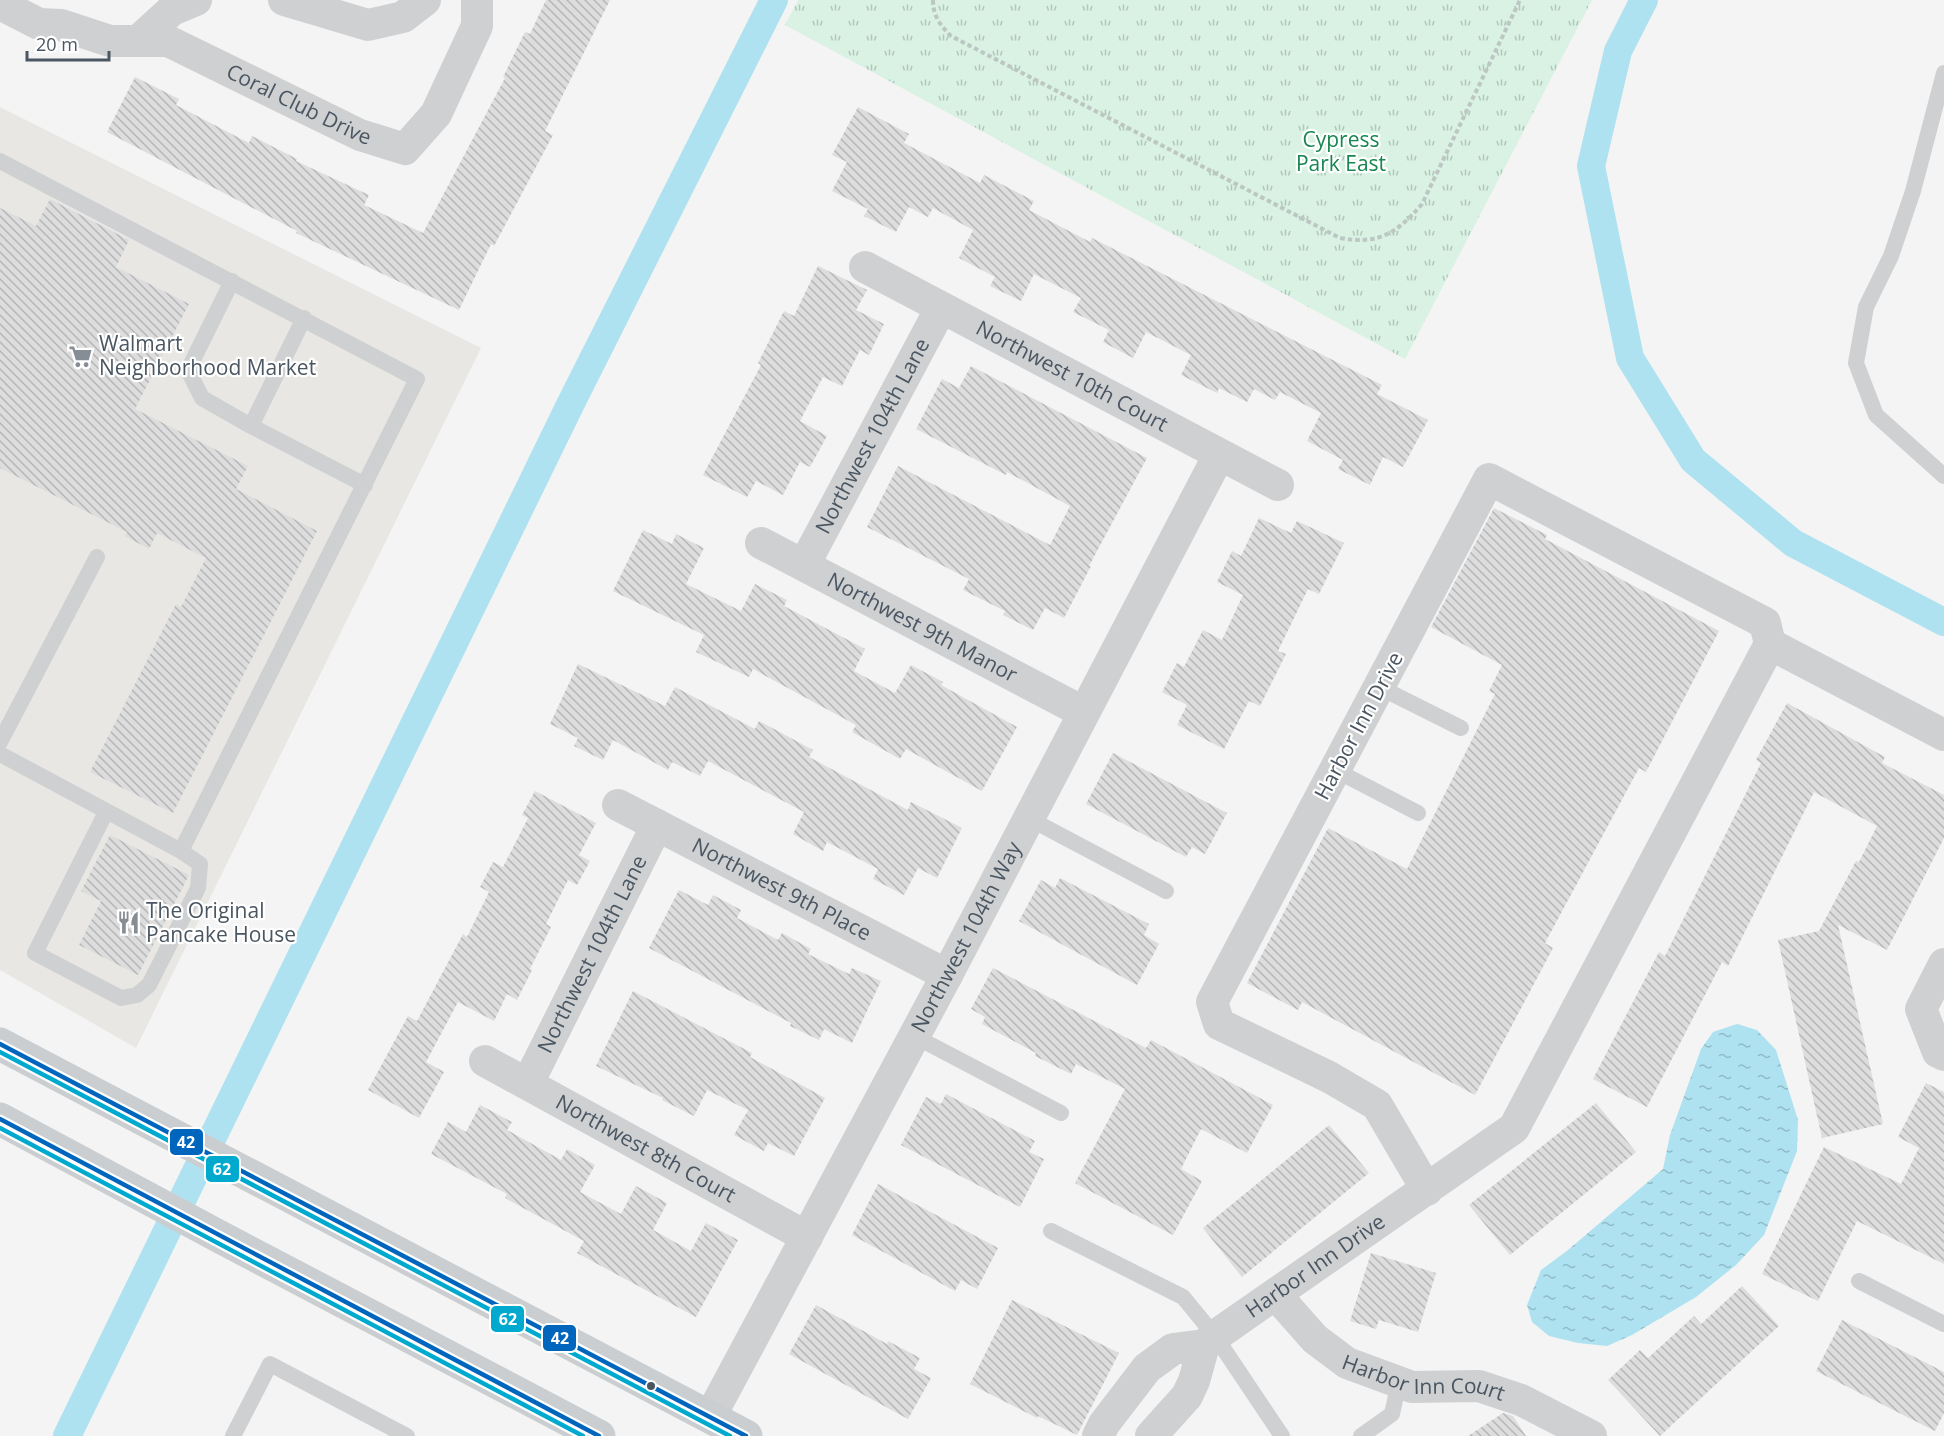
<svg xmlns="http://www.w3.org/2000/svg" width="1944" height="1436" viewBox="0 0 1944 1436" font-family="'Open Sans',sans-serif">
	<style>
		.commercial { fill: #e8e7e3 }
		.park { fill: url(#park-tufts) }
		.water { fill: url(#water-ripples) }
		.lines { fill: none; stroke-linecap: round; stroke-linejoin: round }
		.canal { stroke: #aee2f0; stroke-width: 28 }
		.building { fill: url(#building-back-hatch) }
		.path { stroke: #bcc7c4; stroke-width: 4; stroke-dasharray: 4.5 3; stroke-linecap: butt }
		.service { stroke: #ced0d2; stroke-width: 16 }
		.minor { stroke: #ced0d2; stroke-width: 32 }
		.primary { stroke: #caced1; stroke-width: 33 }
		.bus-1-casing { stroke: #fff; stroke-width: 9 }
		.bus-2-casing { stroke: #fff; stroke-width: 9 }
		.bus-1 { stroke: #0065bd; stroke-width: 4.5 }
		.bus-2 { stroke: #00a9ce; stroke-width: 4.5 }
		.bus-dot { fill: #4a5661; stroke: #fff; stroke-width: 2 }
		.labels { text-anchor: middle; stroke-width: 4.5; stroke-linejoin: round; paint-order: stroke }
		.street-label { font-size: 21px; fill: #4a5661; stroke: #fff }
		.park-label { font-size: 21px; fill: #17864f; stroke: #fff }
		.poi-label { font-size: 21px; fill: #4a5661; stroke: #fff; text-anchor: start }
		.line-badge { stroke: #fff; stroke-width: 2 }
		.badge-label { font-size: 16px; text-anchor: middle; font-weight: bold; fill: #fff }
	</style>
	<defs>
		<pattern id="park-tufts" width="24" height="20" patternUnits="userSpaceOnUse" patternTransform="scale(1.5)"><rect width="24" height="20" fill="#d9f2e3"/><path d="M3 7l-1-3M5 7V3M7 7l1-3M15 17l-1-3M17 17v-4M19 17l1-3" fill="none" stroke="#b2c7bb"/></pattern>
		<pattern id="water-ripples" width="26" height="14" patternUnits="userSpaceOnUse" patternTransform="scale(1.5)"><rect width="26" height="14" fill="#aee2f0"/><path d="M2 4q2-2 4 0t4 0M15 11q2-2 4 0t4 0" fill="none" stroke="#90bac6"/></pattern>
		<pattern id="building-back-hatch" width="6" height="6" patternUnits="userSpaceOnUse" patternTransform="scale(1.5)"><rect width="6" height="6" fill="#ddddde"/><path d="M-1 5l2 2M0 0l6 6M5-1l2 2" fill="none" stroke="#b5b6b7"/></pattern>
	</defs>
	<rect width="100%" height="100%" fill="#f4f4f4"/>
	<!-- commercial -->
	<path class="commercial" d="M0 107 481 348 136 1048 0 970Z"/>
	<!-- park -->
	<path class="park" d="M798 0H1592L1405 359 785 25Z"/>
	<!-- water -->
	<path class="water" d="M1737 1024 1757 1030 1776 1050 1798 1120 1797 1151 1764 1235 1736 1265 1696 1297 1632 1335 1607 1346 1578 1343 1549 1336 1532 1322 1527 1305 1541 1270 1568 1250 1663 1169 1670 1135 1701 1049 1713 1032Z"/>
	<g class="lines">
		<!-- canal -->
		<path class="canal" d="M1644 0 1618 51 1591 166 1630 358 1693 460 1793 543 1944 622
			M67 1436 571 403 774 0"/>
	</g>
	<!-- building -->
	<path class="building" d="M546 0H610L545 131 553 135 494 246 491 244 459 310 296 233 297 231 107 132 135 77 179 99 176 105 249 143 252 136 297 159 296 161 369 195 364 205 423 233 505 78 503 77 525 32 530 34Z
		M858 107 909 134 904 143 980 183 984 175 1034 201 1029 210 1090 242 1092 238 1382 385 1377 394 1428 420 1403 467 1383 457 1370 485 1338 469 1343 460 1307 441 1321 413 1280 392 1275 400 1254 389 1247 402 1219 388 1217 393 1181 375 1191 355 1146 332 1133 358 1103 342 1109 330 1073 312 1081 298 1034 274 1021 301 990 286 995 277 959 258 973 230 933 208 928 217 909 207 896 232 864 216 868 209 832 191 847 162 832 155Z
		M50 199 129 240 116 267 189 304 135 409 248 466 236 489 317 531 173 813 90 772 176 604 181 607 206 558 157 533 149 549 125 536 127 532 0 468V208L36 226Z
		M818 266 867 290 856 310 884 324 869 355 860 350 842 386 823 377 800 421 827 436 810 467 800 462 783 495 756 481 747 497 703 475 761 365 758 363 784 311 794 316Z
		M971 366 1147 458 1089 566H1091L1064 618 1045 608 1033 630 1003 615 1005 611 963 590 969 579 867 527 898 466 1050 545 1070 506 1007 472 1006 475 916 429 942 379 959 388Z
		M1494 508 1547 535 1545 539 1719 631 1646 772 1639 768 1545 943 1553 948 1475 1095 1302 1002 1298 1010 1247 983 1328 828 1407 869 1495 694 1489 691 1502 665 1431 627Z
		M1259 518 1291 533 1297 521 1344 543 1319 594 1308 589 1278 651 1286 654 1260 706 1249 701 1224 749 1177 725 1187 705 1162 692 1177 663 1184 667 1203 630 1222 640 1243 595 1217 582 1232 551 1241 556Z
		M643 530 672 544 676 534 704 548 686 584 741 611 755 584 787 600 784 606 865 649 854 671 895 693 911 665 943 682 941 685 1017 727 982 791 906 749 900 759 852 732 856 725 753 669 749 677 696 652 704 635 613 591Z
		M578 664 665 706 675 687 755 729 759 721 813 750 809 757 908 810 911 802 962 828 937 878 918 868 904 895 873 879 878 869 827 842 823 851 793 834 804 812 708 761 700 776 672 762 668 770 613 740 603 760 574 746 578 738 550 724Z
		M1787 703 1885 757 1882 763 1944 795V838L1887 950 1838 925 1883 1124 1822 1138 1778 940 1819 931 1856 861 1859 862 1877 826 1814 792 1728 966 1722 962 1647 1107 1593 1079 1659 952 1665 956 1761 763 1756 760Z
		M1113 753 1227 813 1205 854 1192 847 1186 857 1086 804Z
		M535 791 596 823 579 855 590 861 577 885 568 880 546 924 551 927 530 969 532 970 517 1000 507 994 494 1021 458 1002 426 1062 444 1072 419 1118 368 1090 408 1016 417 1021 463 934 467 937 489 892 480 887 493 862 503 867 528 818 522 815Z
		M110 835 189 875 138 975 79 945 101 901 81 891Z
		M1060 878 1149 924 1144 935 1159 944 1137 985 1019 921 1041 880 1055 888Z
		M679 890 708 905 713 895 741 910 737 918 778 940 782 933 811 949 808 954 849 974 852 968 881 981 852 1043 824 1029 819 1040 790 1026 791 1023 649 948Z
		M993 968 1146 1048 1151 1040 1273 1105 1247 1153 1201 1129 1181 1169 1202 1181 1173 1235 1075 1183 1125 1089 1076 1064 1071 1074 1035 1056 1036 1053 982 1024 985 1017 971 1009Z
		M633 991 752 1053 750 1057 825 1098 794 1156 768 1143 764 1151 734 1135 748 1110 707 1090 694 1116 662 1100 663 1098 596 1066Z
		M1926 1083 1944 1092V1264L1857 1221 1818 1301 1762 1274 1824 1147 1901 1184 1919 1148 1898 1137Z
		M946 1094 1035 1141 1029 1152 1044 1159 1020 1207 901 1145 926 1097 941 1104Z
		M1596 1103 1636 1152 1510 1255 1469 1205Z
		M480 1105 512 1122 507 1130 561 1160 567 1149 595 1165 580 1192 621 1214 636 1186 667 1203 653 1230 691 1251 706 1223 738 1240 696 1317 577 1253 584 1241 505 1198 507 1194 431 1154 448 1122 466 1132Z
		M1329 1125 1369 1173 1242 1277 1203 1228Z
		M878 1184 998 1248 977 1289 961 1280 955 1291 852 1235Z
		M1371 1253 1436 1273 1418 1332 1379 1320 1376 1329 1350 1321Z
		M1742 1286 1779 1326 1660 1436 1608 1380 1640 1350 1648 1358 1694 1316 1701 1324Z
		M1012 1300 1119 1353 1077 1435 1038 1416 1037 1418 970 1384Z
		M816 1305 887 1344 888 1341 920 1358 914 1369 931 1378 908 1419 789 1354Z
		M1842 1320 1944 1372V1413L1935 1431 1816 1371Z
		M1503 1413 1513 1416 1526 1436H1468Z"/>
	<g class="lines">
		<!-- path -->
		<path class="path" d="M933 0C933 16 940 25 951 36L1340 238C1379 245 1397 233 1422 204L1520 0"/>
		<!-- service -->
		<path class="service" d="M1944 73 1913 191 1891 256 1866 307 1856 363 1876 415 1944 476
			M0 161 417 379 181 851 0 754
			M232 281 188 370 202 398 251 426 304 318
			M251 426 365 485
			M1379 687 1461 728
			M0 742 97 557
			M1335 770 1418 813
			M106 812 35 953 121 998 137 995 149 985 198 888 200 864 181 851
			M1028 818 1166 891
			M914 1036 1061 1113
			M1051 1231 1183 1297 1215 1336 1282 1436
			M1859 1281 1944 1324
			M233 1436 270 1364 407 1436
			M1361 1436 1392 1414 1399 1382"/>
		<!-- minor -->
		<g class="minor">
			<path d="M284 0 368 25 403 17 425 0"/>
			<path id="s1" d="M0 4 39 24 61 25 110 41H168L360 135 405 149 436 114 477 26V0"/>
			<path d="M138 41 172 10 196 0"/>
			<path id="s2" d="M865 267 1278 485"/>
			<path id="s3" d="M761 543 1083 712"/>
			<path id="s4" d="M804 565 941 308"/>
			<path d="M1770 644 1944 735"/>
			<path id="s5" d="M618 805 947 975"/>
			<path d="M1944 964 1921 1009 1938 1052 1944 1055"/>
			<path id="s6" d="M485 1061 807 1237"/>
			<path id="s7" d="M528 1083 657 825"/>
			<path id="s8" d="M1276 1295 1315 1339 1347 1363 1412 1387 1479 1386 1521 1400 1591 1436"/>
			<path id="s9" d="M710 1417 947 975 1219 455"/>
			<path id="s10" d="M1098 1436 1104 1424 1147 1368 1173 1349 1204 1345 1215 1336 1514 1128 1770 644 1765 623 1489 479 1212 1002 1219 1024 1329 1077 1377 1105 1427 1190"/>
			<path d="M1151 1436 1187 1396 1194 1381 1204 1345"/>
		</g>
		<!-- primary -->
		<path class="primary" d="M0 1044 746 1436
			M0 1119 222 1238 599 1436"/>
		<defs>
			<path id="bus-1" d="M0 1044 746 1436
				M0 1119 599 1436"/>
			<path id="bus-2" d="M0 1052 730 1436
				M0 1128 583 1436"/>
		</defs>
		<!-- bus-1 casing -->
		<use href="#bus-1" class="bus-1-casing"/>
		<!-- bus-2 casing -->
		<use href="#bus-2" class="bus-2-casing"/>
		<!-- bus-1 -->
		<use href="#bus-1" class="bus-1"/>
		<!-- bus-2 -->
		<use href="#bus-2" class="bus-2"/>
	</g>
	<!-- icons -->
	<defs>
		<symbol id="supermarket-bare" viewBox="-9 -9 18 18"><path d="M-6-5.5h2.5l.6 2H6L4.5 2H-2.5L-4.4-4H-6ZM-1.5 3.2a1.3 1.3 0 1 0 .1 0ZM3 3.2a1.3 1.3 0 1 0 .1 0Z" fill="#868d94" stroke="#fff" stroke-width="2.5" paint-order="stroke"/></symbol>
		<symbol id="restaurant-bare" viewBox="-9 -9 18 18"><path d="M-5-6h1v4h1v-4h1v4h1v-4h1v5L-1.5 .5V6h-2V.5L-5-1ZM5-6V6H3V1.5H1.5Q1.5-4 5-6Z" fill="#868d94" stroke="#fff" stroke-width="2.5" paint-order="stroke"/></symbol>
	</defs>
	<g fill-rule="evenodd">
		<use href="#supermarket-bare" x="64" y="340" width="33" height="33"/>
		<use href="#restaurant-bare" x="112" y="906" width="33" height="33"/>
	</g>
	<!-- markers -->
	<circle class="bus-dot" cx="651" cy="1386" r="5"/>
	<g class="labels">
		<!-- street labels -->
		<g class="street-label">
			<text dy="7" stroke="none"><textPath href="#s1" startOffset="321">Coral Club Drive</textPath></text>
			<text dy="7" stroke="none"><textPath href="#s2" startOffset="234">Northwest 10th Court</textPath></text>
			<text dy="7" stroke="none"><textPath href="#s4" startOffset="146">Northwest 104th Lane</textPath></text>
			<text dy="7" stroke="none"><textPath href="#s3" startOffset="182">Northwest 9th Manor</textPath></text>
			<text transform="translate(1359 726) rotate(-62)" y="7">Harbor Inn Drive</text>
			<text dy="7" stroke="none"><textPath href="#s5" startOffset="184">Northwest 9th Place</textPath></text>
			<text dy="7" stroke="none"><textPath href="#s9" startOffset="544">Northwest 104th Way</textPath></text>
			<text dy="7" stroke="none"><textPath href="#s7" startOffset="144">Northwest 104th Lane</textPath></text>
			<text dy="7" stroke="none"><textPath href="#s6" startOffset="183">Northwest 8th Court</textPath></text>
			<text dy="7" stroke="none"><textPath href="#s10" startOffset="284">Harbor Inn Drive</textPath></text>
			<text dy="7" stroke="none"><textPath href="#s8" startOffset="178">Harbor Inn Court</textPath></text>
		</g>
		<!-- park labels -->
		<g class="park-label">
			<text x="1341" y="147">Cypress<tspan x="1341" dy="24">Park East</tspan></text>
		</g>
		<!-- poi labels -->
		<g class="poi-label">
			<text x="99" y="351">Walmart<tspan x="99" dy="24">Neighborhood Market</tspan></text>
			<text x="146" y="918">The Original<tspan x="146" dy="24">Pancake House</tspan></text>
		</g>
	</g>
	<g class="line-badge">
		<rect x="169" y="1128" width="35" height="28" rx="6" fill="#0065bd"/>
		<rect x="205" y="1155" width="35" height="28" rx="6" fill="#00a9ce"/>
		<rect x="490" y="1305" width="35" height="28" rx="6" fill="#00a9ce"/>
		<rect x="542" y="1324" width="35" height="28" rx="6" fill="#0065bd"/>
	</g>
	<g class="badge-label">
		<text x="186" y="1148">42</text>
		<text x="222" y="1175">62</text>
		<text x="508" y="1325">62</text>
		<text x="560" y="1344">42</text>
	</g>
	<!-- scale -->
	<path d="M27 51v9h82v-9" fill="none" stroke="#4a5661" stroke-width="3"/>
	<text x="36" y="51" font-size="18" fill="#4a5661" stroke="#ffffff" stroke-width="4.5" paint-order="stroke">20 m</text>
</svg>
